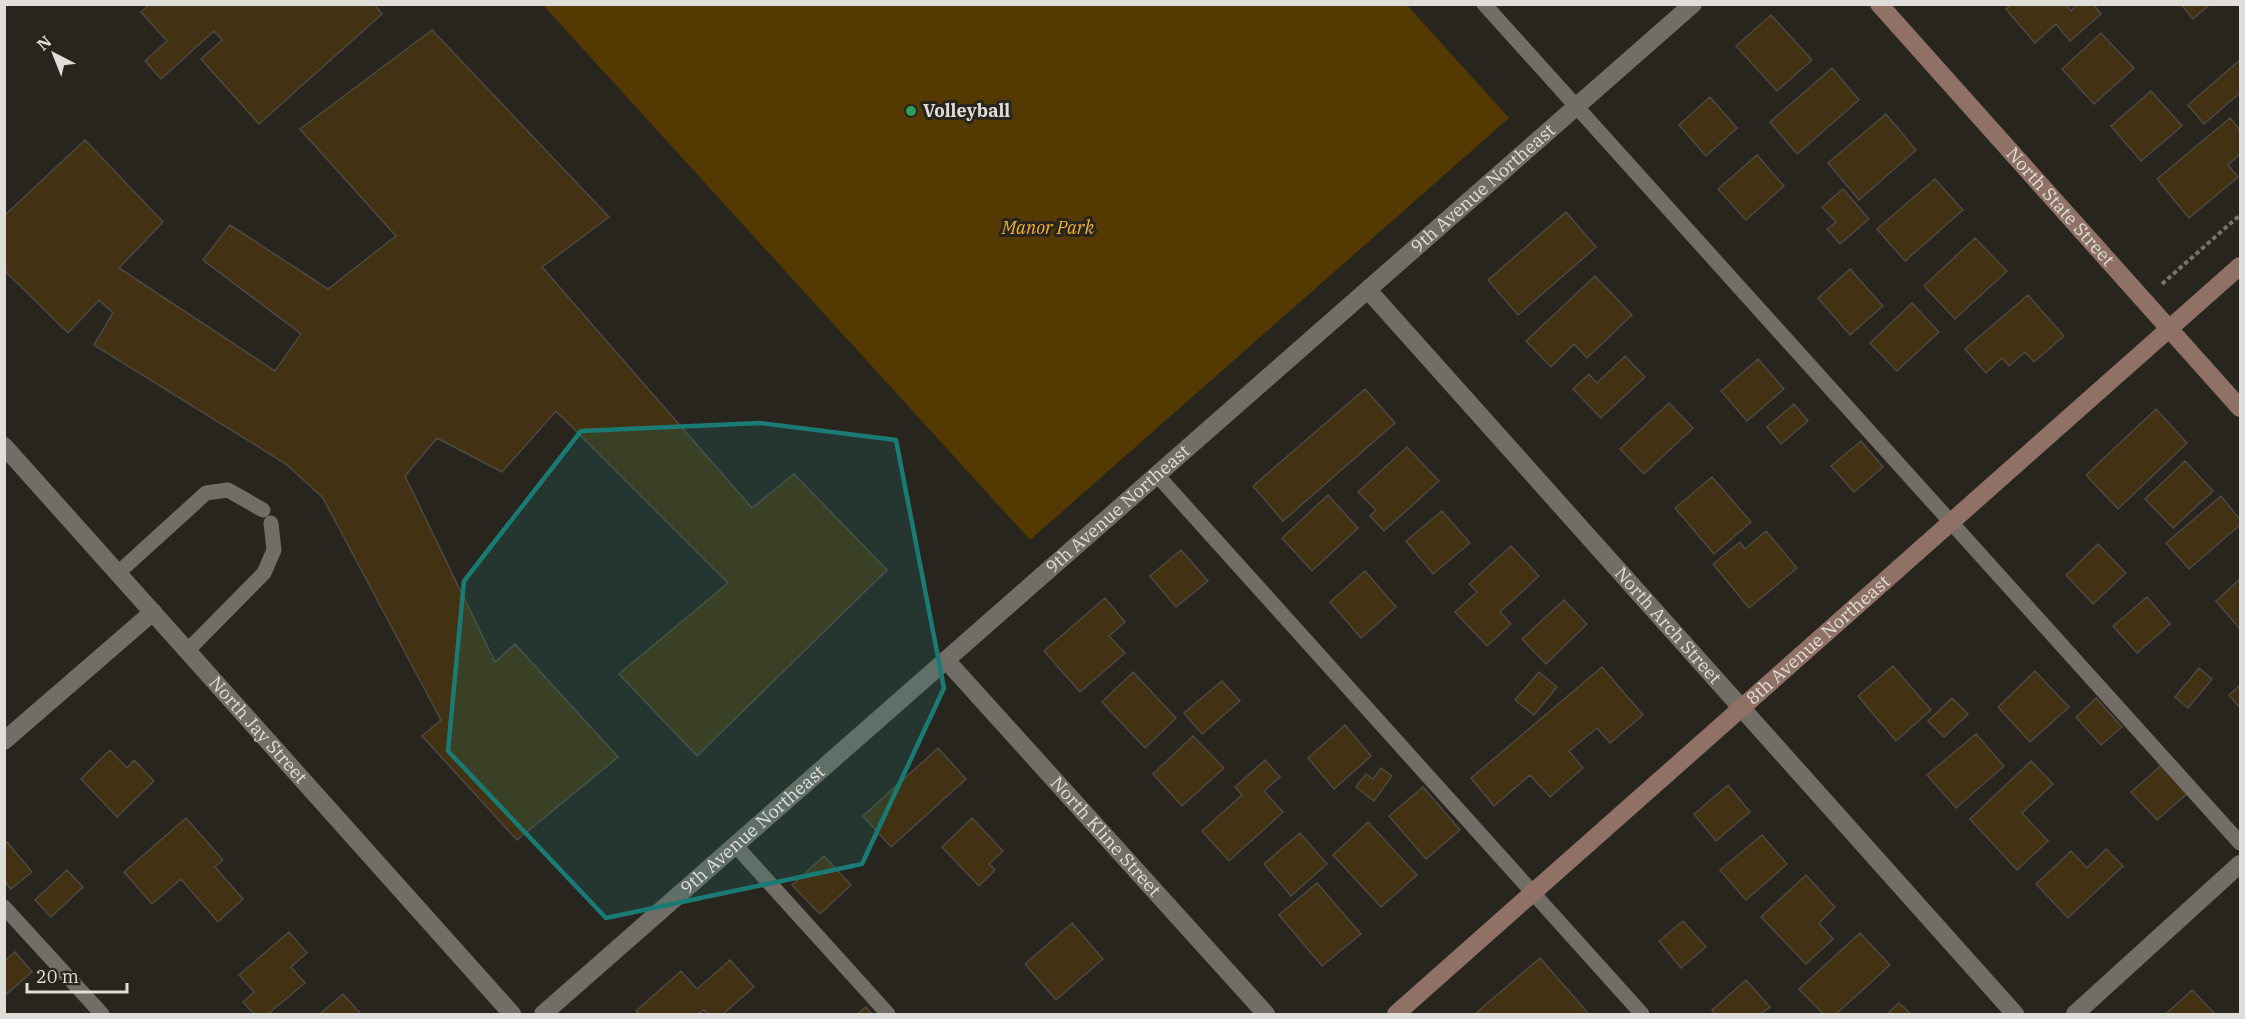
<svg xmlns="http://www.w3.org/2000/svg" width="2245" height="1019" viewBox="0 0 2245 1019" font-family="'IBM Plex Serif',serif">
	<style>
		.green { fill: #543900 }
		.building { fill: #423112; stroke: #4e4a43; stroke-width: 1.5 }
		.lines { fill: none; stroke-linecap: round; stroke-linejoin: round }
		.path { stroke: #76736e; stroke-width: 4; stroke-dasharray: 4.5 3; stroke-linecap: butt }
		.lane { stroke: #726d66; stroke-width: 15 }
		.street { stroke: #726d66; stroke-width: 18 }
		.secondary { stroke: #8f7165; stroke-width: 18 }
		.marked { fill: #197b73; fill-opacity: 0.2; stroke: #197b73; stroke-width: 4.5; stroke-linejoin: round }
		.leisure-dot { fill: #2e9e5b; stroke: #28241e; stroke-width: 2 }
		.labels { text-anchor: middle; stroke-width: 6; stroke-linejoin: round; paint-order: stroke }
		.poi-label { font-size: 18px; font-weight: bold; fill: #e0ded9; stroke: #28241e; text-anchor: start }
		.street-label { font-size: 18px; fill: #e0ded9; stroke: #28241e }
		.park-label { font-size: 18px; font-style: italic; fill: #f6b224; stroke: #28241e }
	</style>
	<rect width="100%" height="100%" fill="#28241e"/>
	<!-- green -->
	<path class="green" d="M543 5H1407L1509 118 1030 540Z"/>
	<!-- building -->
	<path class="building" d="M150 4H374L382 14 259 124 201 59 222 40 214 31 161 79 145 61 167 41 141 12Z
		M2012 4H2065L2071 11 2078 4H2093L2101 14 2070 41 2056 24 2035 43 2006 9Z
		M2181 4H2210L2193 19Z
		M1771 15 1812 60 1777 91 1736 46Z
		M432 30 609 217 542 267 752 508 794 474 887 570 697 756 619 674 728 583 556 411 502 472 437 438 405 476 495 662 515 644 618 757 517 840 422 736 441 720 323 498 286 464 94 345 113 313 99 300 68 333 4 270V216L85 140 163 222 119 268 275 371 301 334 203 260 230 225 328 289 396 236 300 129Z
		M2101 33 2134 68 2094 104 2062 69Z
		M2240 60V93L2204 124 2188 105Z
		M1832 68 1859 100 1797 154 1770 122Z
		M2151 91 2182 126 2141 161 2111 126Z
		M1710 97 1737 128 1706 156 1679 125Z
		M1886 114 1916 150 1859 200 1828 163Z
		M2230 118 2240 130V154L2228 165 2238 177 2189 218 2157 179Z
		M1757 155 1784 186 1746 220 1718 189Z
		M1935 179 1963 210 1905 261 1877 229Z
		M1843 189 1869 219 1840 244 1827 229 1836 222 1822 207Z
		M1566 212 1596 247 1518 315 1488 280Z
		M1975 238 2007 271 1955 319 1924 286Z
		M1850 269 1883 306 1850 335 1818 298Z
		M1595 276 1632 315 1587 358 1574 344 1551 367 1526 341Z
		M2028 295 2064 336 2034 362 2025 352 2009 366 2002 358 1986 373 1965 349Z
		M1912 303 1939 332 1897 371 1870 343Z
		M1625 356 1645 377 1601 418 1573 389 1589 374 1597 383Z
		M1758 359 1784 389 1747 421 1721 391Z
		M1365 389 1395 423 1283 521 1253 486Z
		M1669 403 1693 428 1644 474 1620 449Z
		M1794 404 1808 421 1781 444 1767 427Z
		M2156 409 2187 443 2118 509 2086 475Z
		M1861 441 1883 467 1854 492 1831 466Z
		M1407 447 1439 481 1384 531 1370 516 1376 510 1358 492Z
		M2185 461 2213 491 2173 528 2145 499Z
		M1712 477 1751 522 1714 554 1675 508Z
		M1328 495 1358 528 1312 571 1282 538Z
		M2221 496 2240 520V525L2189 569 2166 543Z
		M1442 511 1470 543 1433 574 1406 541Z
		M1766 531 1797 568 1749 608 1713 564 1740 542 1745 549Z
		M2098 544 2126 573 2093 604 2066 575Z
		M1511 546 1539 576 1500 612 1511 624 1487 646 1455 612 1477 592 1469 584Z
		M1181 550 1208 581 1176 607 1150 576Z
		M1365 571 1396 607 1361 638 1330 602Z
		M2240 579V629L2216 601Z
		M2147 597 2170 624 2137 653 2113 626Z
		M1105 598 1125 622 1109 636 1125 653 1080 692 1044 651Z
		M1564 600 1587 624 1546 664 1522 639Z
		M1893 666 1931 710 1896 741 1858 696Z
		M1602 667 1643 715 1610 743 1597 728 1569 751 1583 768 1550 797 1530 775 1494 806 1471 778Z
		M2199 668 2212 679 2188 708 2175 697Z
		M2035 671 2069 707 2030 742 1998 707Z
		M1133 672 1176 718 1145 748 1102 702Z
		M1539 672 1557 687 1534 715 1515 700Z
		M1222 681 1240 701 1202 734 1184 713Z
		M2240 685V708L2229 695Z
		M1952 698 1968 714 1944 737 1928 721Z
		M2096 698 2122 727 2101 745 2076 717Z
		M1345 725 1371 756 1334 789 1308 758Z
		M1976 734 2004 766 1956 808 1927 775Z
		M1193 736 1224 768 1182 806 1153 774Z
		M938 748 966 779 891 847 863 816Z
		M110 750 127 768 134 760 154 781 117 817 81 779Z
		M1265 760 1280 777 1264 791 1283 812 1229 861 1202 831 1242 795 1235 787Z
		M2031 761 2053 784 2022 813 2048 841 2017 870 1970 819Z
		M2164 763 2189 792 2157 820 2131 792Z
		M1381 768 1392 776 1374 801 1356 787 1366 774 1373 779Z
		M1728 785 1750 812 1716 841 1694 814Z
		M1423 787 1460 830 1426 859 1389 816Z
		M186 818 223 860 215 867 243 899 218 922 181 879 152 904 124 872Z
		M972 818 1003 851 989 864 995 870 979 886 942 847Z
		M1368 822 1417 875 1381 907 1333 855Z
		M1300 833 1327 864 1291 896 1264 864Z
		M1762 835 1787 864 1746 900 1720 870Z
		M7 842 32 872 11 889 4 881V844Z
		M2106 849 2123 866 2068 918 2036 884 2071 851 2087 868Z
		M824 856 851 885 820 914 792 885Z
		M67 870 83 887 51 917 35 900Z
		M1806 875 1835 907 1819 923 1833 939 1806 964 1761 917Z
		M1317 883 1361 934 1322 966 1279 915Z
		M1683 921 1706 947 1681 968 1659 941Z
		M1072 923 1103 959 1056 1000 1025 964Z
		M289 932 307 953 291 967 305 983 268 1014H254L243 1002 254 992 239 975Z
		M1860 933 1890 965 1836 1014H1823L1799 989Z
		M15 952 32 972 4 996V961Z
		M1540 958 1589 1014H1475Z
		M730 960 754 987 723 1014H708L704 1010 698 1014H639L636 1011 681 971 697 989Z
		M1746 980 1770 1007 1761 1014H1716L1712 1010Z
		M2192 990 2215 1014H2166Z
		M343 994 361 1014H320Z
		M1899 1003 1911 1014H1887Z
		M866 1007 872 1014H857Z"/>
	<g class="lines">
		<!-- path -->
		<path class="path" d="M2162 284 2240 215"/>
		<!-- lane -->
		<path class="lane" d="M1484 4 2240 843
			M1157 475 1642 1014
			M118 573 206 493 228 490 263 510
			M188 650 264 573 274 550 271 523
			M736 846 888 1014
			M4 907 102 1014"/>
		<!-- street -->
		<g class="street">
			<path id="s1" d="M1368 290 2015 1014"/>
			<path id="s2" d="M4 446 512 1014"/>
			<path id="s3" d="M946 660 1266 1014"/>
			<path d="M4 741 153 612"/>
			<path id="s4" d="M543 1014 1693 4"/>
			<path d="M2075 1014 2240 864"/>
		</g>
		<!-- secondary -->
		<g class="secondary">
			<path id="s5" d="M1879 4 2240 408"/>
			<path id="s6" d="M1396 1014 2240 266"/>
		</g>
	</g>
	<!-- marked area -->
	<path class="marked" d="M760 423 896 440 944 688 862 864 606 918 448 751 464 581 581 431Z"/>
	<!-- markers -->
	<circle class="leisure-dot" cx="911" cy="111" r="6"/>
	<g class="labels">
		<!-- poi labels -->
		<g class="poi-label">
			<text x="923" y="117">Volleyball</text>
		</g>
		<!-- street labels -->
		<g class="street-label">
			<text dy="6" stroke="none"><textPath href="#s4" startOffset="1251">9th Avenue Northeast</textPath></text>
			<text dy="6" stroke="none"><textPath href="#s5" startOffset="272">North State Street</textPath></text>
			<text dy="6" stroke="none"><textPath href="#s4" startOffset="765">9th Avenue Northeast</textPath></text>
			<text dy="6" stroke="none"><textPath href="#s1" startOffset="450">North Arch Street</textPath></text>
			<text dy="6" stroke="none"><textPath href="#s6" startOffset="564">8th Avenue Northeast</textPath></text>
			<text dy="6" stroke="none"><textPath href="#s2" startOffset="381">North Jay Street</textPath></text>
			<text dy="6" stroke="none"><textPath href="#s4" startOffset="279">9th Avenue Northeast</textPath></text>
			<text dy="6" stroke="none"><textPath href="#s3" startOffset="238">North Kline Street</textPath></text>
		</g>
		<!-- park labels -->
		<g class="park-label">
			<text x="1048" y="234">Manor Park</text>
		</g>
	</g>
	<!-- border -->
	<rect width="2245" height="1019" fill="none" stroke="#e0ded9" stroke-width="12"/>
	<!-- north arrow -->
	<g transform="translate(54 54) rotate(318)" stroke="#28241e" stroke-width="4.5" paint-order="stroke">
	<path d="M0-4.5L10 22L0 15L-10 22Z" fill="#e0ded9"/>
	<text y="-9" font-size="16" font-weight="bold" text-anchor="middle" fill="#e0ded9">N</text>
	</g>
	<!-- scale -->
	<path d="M27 983v9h100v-9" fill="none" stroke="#e0ded9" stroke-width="3"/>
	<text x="36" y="983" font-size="18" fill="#e0ded9" stroke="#28241e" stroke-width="4.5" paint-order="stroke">20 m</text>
</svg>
